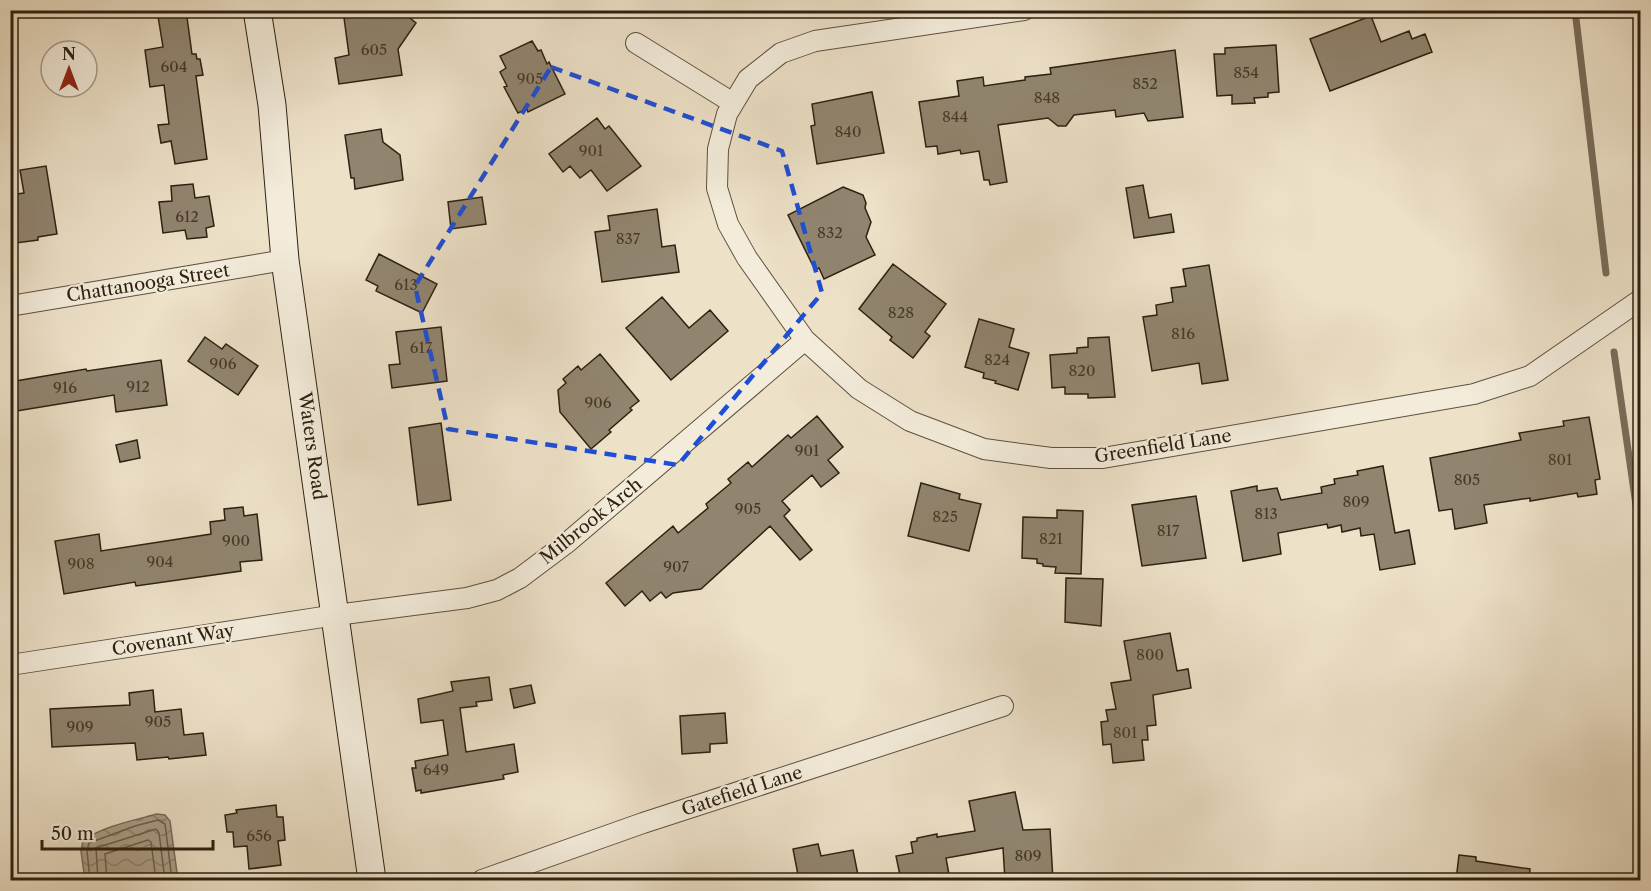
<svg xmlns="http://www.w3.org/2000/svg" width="1651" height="891" viewBox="0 0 1651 891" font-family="'Libre Caslon Text',serif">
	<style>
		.water { fill: url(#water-waves); stroke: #796d5a; stroke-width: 1.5 }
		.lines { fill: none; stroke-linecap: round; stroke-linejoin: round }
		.shore { stroke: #6c604e; stroke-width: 1.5 }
		.stream { stroke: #796d5a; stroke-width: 7 }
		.building { fill: #918570; stroke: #2d2111; stroke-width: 1.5 }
		.street-casing { stroke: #5d513f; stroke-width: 22 }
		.secondary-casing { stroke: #2d2111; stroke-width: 29 }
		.street { stroke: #f3ecdb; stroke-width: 20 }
		.secondary { stroke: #f3ecdb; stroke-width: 27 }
		.marked { fill: none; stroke: #1d4ed8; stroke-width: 4.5; stroke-dasharray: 12 8; stroke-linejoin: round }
		.labels { text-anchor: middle; stroke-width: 4.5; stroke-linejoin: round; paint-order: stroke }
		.number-label { font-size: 15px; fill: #463a29 }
		.street-label { font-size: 18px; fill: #2d2111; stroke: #f3ecdb }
	</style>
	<defs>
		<pattern id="water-waves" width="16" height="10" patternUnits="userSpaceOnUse" patternTransform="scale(1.5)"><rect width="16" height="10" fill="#aca08a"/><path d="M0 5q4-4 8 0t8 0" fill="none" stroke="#8c826f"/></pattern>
	</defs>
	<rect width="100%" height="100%" fill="#ede1c8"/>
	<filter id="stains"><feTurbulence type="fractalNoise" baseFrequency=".00333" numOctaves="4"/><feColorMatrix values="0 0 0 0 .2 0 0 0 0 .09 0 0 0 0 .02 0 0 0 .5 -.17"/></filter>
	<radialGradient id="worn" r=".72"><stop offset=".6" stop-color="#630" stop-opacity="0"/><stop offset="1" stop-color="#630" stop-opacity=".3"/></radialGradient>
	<!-- water -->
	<path class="water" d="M157 814 165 815 170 821 178 880H85L81 851 83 841C100 827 135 820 157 814Z"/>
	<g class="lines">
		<!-- shore -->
		<path class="shore" d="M90 880 87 851 89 843 135 826 158 820 165 824 172 880
			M98 880 96 848 156 829 159 833 165 880
			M107 880 105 854 148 840 151 842 156 880"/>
		<!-- stream -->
		<path class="stream" d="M1575 10 1606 273
			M1614 352 1640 533"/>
	</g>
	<!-- building -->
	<path class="building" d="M157 10H186L192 54H196L197 59H200L203 75 196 76 207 159 175 164 171 141 161 143 158 125 169 124 164 85 150 87 145 50 163 47Z
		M400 10 416 23 398 49 402 75 339 84 335 58 349 55 344 18Z
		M1371 16 1381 42 1409 31 1412 39 1425 34 1432 52 1330 91 1310 39Z
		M532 41 538 51 541 50 547 64 549 62 565 94 528 112 527 109 518 113 504 87 507 86 500 72 506 68 500 56Z
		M1276 45 1279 92 1268 93V97L1254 98 1255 103 1232 104V95L1217 96 1214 54H1225V48Z
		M1175 50 1183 117 1148 121 1144 113 1116 117 1115 110 1074 115 1066 126H1058L1048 118 998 125 1007 182 990 185 989 180H984L979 151 961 154 960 150 938 154 937 146 926 147 919 102 959 96 957 81 983 77 984 86 1025 80V77L1051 74 1050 68Z
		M872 92 884 153 817 164 811 126 815 125 812 104Z
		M597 118 605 129 609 126 641 166 607 191 591 170 580 178 570 166 563 172 549 154Z
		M381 129 383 142 400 155 403 180 355 189 354 178H351L345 135Z
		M46 166 57 234 38 237V240L16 243V240L10 241V195L24 193 20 170Z
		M193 184 195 198 209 196 214 226 206 228 207 237 187 239 185 230 163 233 159 202 172 201 171 186Z
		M1143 185 1149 218 1171 214 1174 232 1134 238 1126 188Z
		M843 187 863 195 866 203 865 208 871 222 866 237 875 255 824 279 819 268 815 270 788 215Z
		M482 197 486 224 451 229 448 202Z
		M657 209 662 247 675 245 679 272 602 282 595 232 610 230 608 216Z
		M379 254 437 284 422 313 376 291 378 286 366 280Z
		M893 264 946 304 925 332 930 336 913 358 890 340 892 337 859 309Z
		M1209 265 1228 380 1202 384 1199 363 1152 371 1143 317 1157 315 1156 305 1173 302 1171 288 1186 286 1183 269Z
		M662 297 689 328 710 310 728 331 671 380 626 328Z
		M979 319 1014 329 1009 347 1029 353 1018 390 995 383 996 381 983 378 984 373 965 367Z
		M441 327 447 381 392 388 389 365 400 364 396 332Z
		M205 337 222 349 226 344 258 366 238 395 188 361Z
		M1109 337 1115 397 1088 398V394H1065V387L1052 388 1050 355 1077 353V348L1088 347V338Z
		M600 354 639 401 630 408 632 410 609 430 611 432 591 449 560 412 558 390 566 383 563 379 578 366 581 370Z
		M161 360 167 405 116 412 114 395 10 412V382L86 369 87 371Z
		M817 416 843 447 828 460 839 473 821 487 812 475 782 501 790 510 784 516 812 550 800 560 770 526 701 589 673 593 666 598 661 592 650 601 642 591 625 606 606 583 673 526 678 533 708 508 706 504 731 483 728 479 748 462 752 467 788 435 791 438Z
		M1589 417 1600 479 1595 480 1597 494 1578 497 1577 493 1530 501V498L1484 505 1487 523 1455 529 1452 509 1439 511 1430 458 1521 440 1519 433 1564 426 1563 421Z
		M441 423 451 500 418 505 409 428Z
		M137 440 140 458 120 462 116 445Z
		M1383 466 1395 533 1409 530 1415 564 1380 570 1374 534 1361 536 1360 528 1342 532 1341 525 1328 528 1327 524 1278 533 1281 554 1243 561 1231 491 1257 486V491L1277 488 1281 500 1322 493 1321 487 1335 484 1334 479 1358 475 1357 471Z
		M921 483 960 494 959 499 981 504 969 551 908 536Z
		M1196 496 1206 558 1142 566 1132 505Z
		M243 507 244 516 257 514 262 560 240 562 241 571 136 586 135 582 64 594 55 541 99 534 101 551 211 534 210 522 225 520 224 509Z
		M1057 510 1083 511 1081 574 1055 573 1056 567 1043 566V564L1037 563V559L1022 558 1023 517 1057 518Z
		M1066 578 1103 579 1101 626 1065 622Z
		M1170 633 1177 671 1188 669 1191 688 1153 695 1156 725 1147 726 1148 740H1142L1144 760 1113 763 1111 744 1103 745 1101 722 1108 721 1106 710 1116 709 1111 683 1131 680 1124 641Z
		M489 677 492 700 476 702 477 706 460 708 466 752 514 744 518 772 503 775 504 779 421 793V790L416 791 412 768H416L415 761 448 755 443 720 421 723 418 699 453 691 451 682Z
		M531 685 535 703 514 708 510 689Z
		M153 690 155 712 181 709 184 735 203 733 206 755 169 759 168 757 137 760 135 743 52 747 50 709 130 705 129 693Z
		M725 713 727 743 710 744V752L682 754 680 716Z
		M1015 792 1023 830 1050 829 1053 880H1005L1003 848 946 858 950 880H901L896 856 913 853 911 842 917 841V838L937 834V837L975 831 969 801Z
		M276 805 277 817H283L285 840 278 841 281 865 249 869 247 846 234 847 233 832H227L225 815 237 813 236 810Z
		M818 844 821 856 853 850 859 880H799L793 849Z
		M1459 855 1476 857V861L1530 869 1529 880H1456Z"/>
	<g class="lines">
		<defs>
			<path id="street" d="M1024 10 815 41 781 53 748 79 727 114 718 149 717 188 728 224 747 258 805 340 859 389 910 421 984 449 1051 458H1103L1474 394 1530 376 1640 300
				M636 43 733 103
				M10 306 285 260
				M10 665 336 615 467 598 497 590 520 578 568 542 805 340
				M482 880 643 823 1003 706"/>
			<path id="secondary" d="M257 10 272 105 285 260 372 880"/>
		</defs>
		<!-- street casing -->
		<use href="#street" class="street-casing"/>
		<!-- secondary casing -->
		<use href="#secondary" class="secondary-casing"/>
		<!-- street -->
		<use href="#street" class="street"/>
		<!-- secondary -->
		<use href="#secondary" class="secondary"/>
	</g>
	<!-- marked area -->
	<path class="marked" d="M551 67 782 151 822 293 678 465 448 429 415 286Z"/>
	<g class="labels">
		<!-- number labels -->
		<g class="number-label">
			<text x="374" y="55">605</text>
			<text x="174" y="72">604</text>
			<text x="1246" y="78">854</text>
			<text x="530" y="84">905</text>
			<text x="1145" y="89">852</text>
			<text x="1047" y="103">848</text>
			<text x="955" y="122">844</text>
			<text x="848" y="137">840</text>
			<text x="591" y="156">901</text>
			<text x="187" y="222">612</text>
			<text x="830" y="238">832</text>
			<text x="628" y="244">837</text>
			<text x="406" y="290">613</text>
			<text x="901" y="318">828</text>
			<text x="1183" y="339">816</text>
			<text x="421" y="353">617</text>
			<text x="997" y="365">824</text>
			<text x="223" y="369">906</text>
			<text x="1082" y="376">820</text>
			<text x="138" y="392">912</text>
			<text x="65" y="393">916</text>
			<text x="598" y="408">906</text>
			<text x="807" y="456">901</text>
			<text x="1560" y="465">801</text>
			<text x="1467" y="485">805</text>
			<text x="1356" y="507">809</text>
			<text x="748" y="514">905</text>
			<text x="1266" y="519">813</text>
			<text x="945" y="522">825</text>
			<text x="1168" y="536">817</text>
			<text x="1051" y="544">821</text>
			<text x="236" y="546">900</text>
			<text x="160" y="567">904</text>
			<text x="81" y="569">908</text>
			<text x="676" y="572">907</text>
			<text x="1150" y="660">800</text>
			<text x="158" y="727">905</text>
			<text x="80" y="732">909</text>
			<text x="1125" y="738">801</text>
			<text x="436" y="775">649</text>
			<text x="259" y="841">656</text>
			<text x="1028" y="861">809</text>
		</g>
		<!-- street labels -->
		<g class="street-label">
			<text transform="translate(148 283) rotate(-9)" y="6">Chattanooga Street</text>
			<text transform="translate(312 446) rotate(82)" y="6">Waters Road</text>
			<text transform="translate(1163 446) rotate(-9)" y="6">Greenfield Lane</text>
			<text transform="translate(591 521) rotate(-39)" y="6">Milbrook Arch</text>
			<text transform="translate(173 640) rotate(-9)" y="6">Covenant Way</text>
			<text transform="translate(742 791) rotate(-18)" y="6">Gatefield Lane</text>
		</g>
	</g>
	<!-- margin -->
	<rect width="1651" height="891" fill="none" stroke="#ede1c8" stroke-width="36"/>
	<rect x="12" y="12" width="1627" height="867" fill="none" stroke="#2d2111" stroke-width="3"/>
	<rect x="18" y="18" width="1615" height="855" fill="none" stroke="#2d2111" stroke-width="1.5"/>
	<!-- north arrow -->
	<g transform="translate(69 69)"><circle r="28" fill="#f3ecdb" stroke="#a49b8a" stroke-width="1.5"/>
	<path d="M0-4.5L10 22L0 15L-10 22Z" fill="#8f2418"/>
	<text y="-9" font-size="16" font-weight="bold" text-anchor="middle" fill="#2d2111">N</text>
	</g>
	<!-- scale -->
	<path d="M42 840v9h171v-9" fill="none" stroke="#2d2111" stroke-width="3"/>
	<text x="51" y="840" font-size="18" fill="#2d2111" stroke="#f3ecdb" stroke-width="4.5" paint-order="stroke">50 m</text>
	<rect width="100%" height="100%" filter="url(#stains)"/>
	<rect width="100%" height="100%" fill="url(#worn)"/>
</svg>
